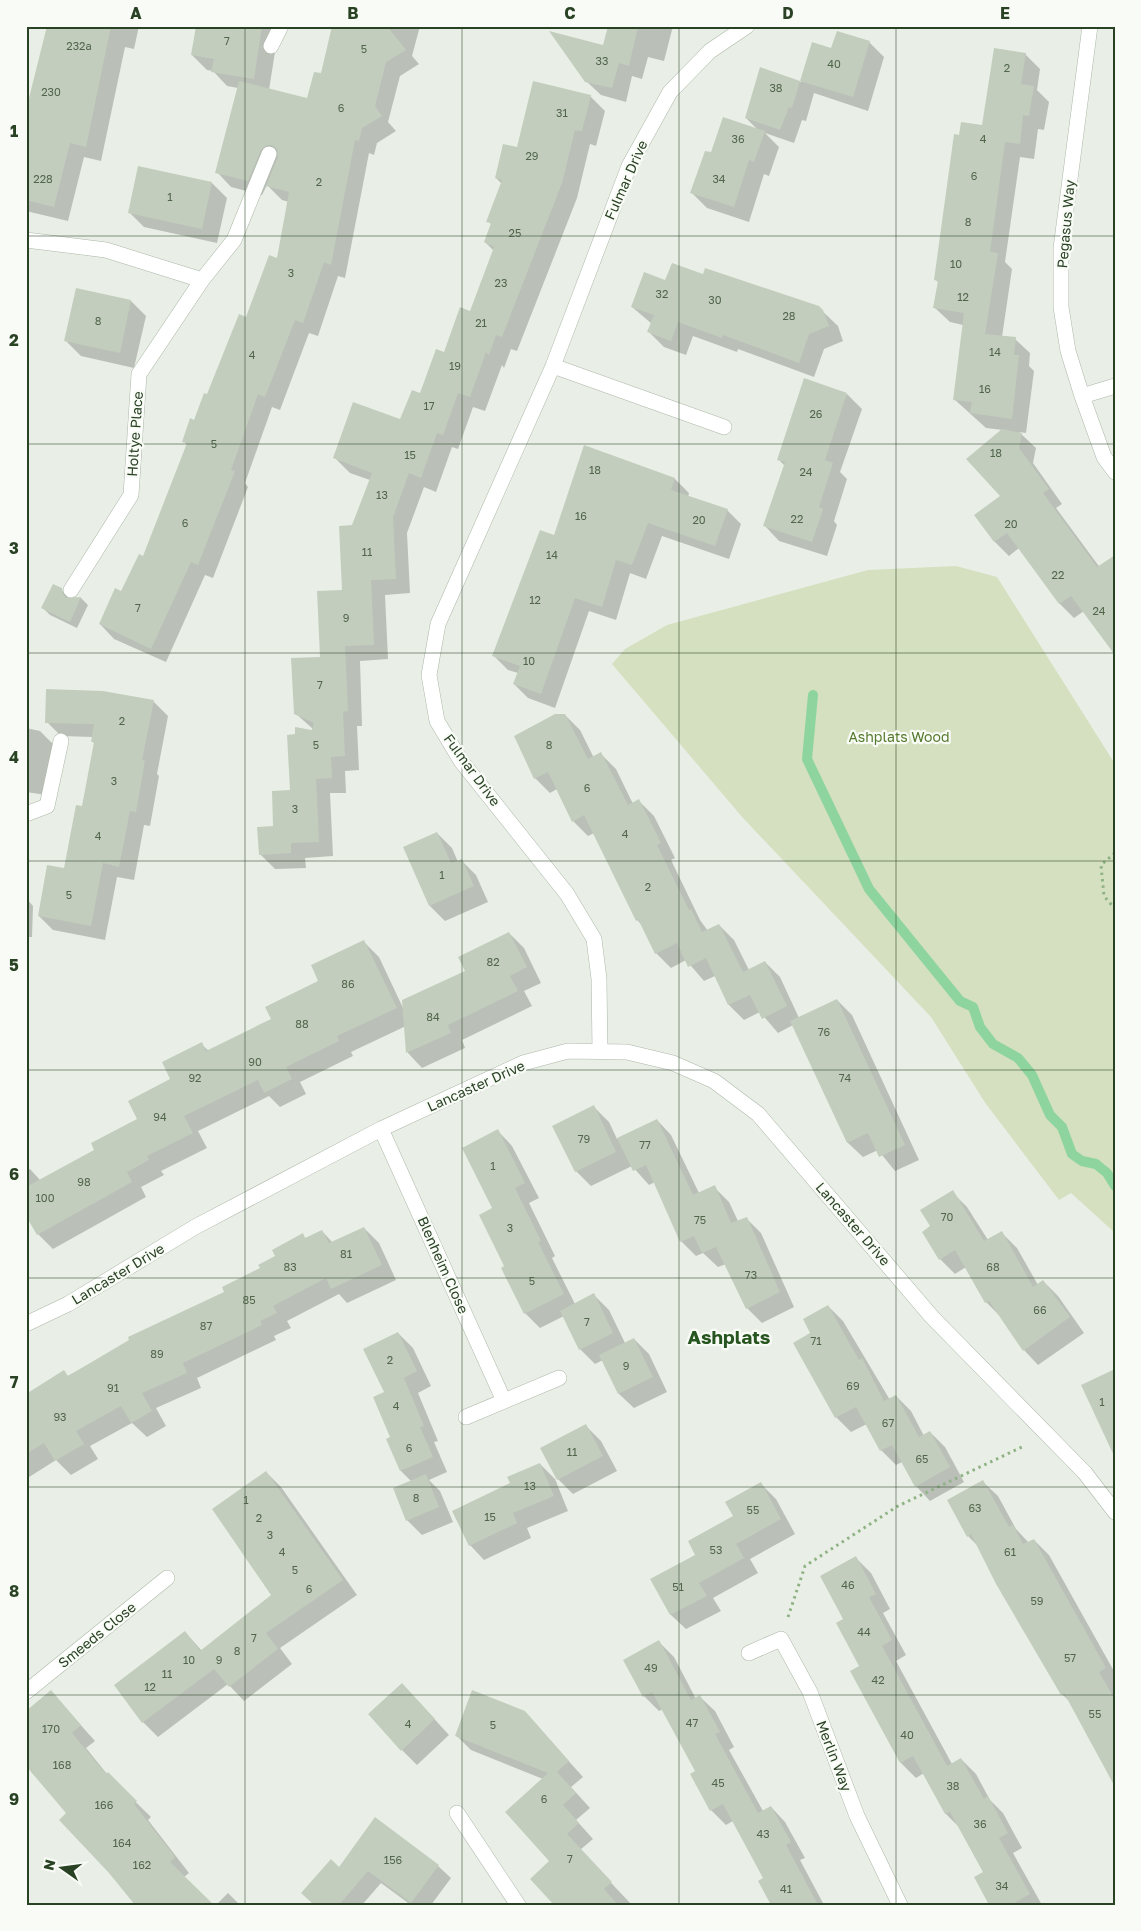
<svg xmlns="http://www.w3.org/2000/svg" width="1141" height="1931" viewBox="0 0 1141 1931" font-family="'Golos Text',sans-serif">
	<style>
		.green { fill: #d4e0bf }
		.shadow { fill: #0003 }
		.lines { fill: none; stroke-linecap: round; stroke-linejoin: round }
		.stream { stroke: #8ed49f; stroke-width: 10 }
		.building { fill: #c3cdbe }
		.minor-casing { stroke: #acb8a8; stroke-width: 16 }
		.path { stroke: #90b386; stroke-width: 3; stroke-dasharray: 2.5 4; stroke-linecap: butt }
		.minor { stroke: #fff; stroke-width: 15 }
		.grid { fill: none; stroke: #294224; stroke-width: 1; stroke-opacity: 0.55 }
		.labels { text-anchor: middle; stroke-width: 4.5; stroke-linejoin: round; paint-order: stroke }
		.number-label { font-size: 11px; fill: #50654a }
		.street-label { font-size: 14px; fill: #294224; stroke: #f9fbf7 }
		.park-label { font-size: 14px; fill: #557a2d; stroke: #f9fbf7 }
		.district-label { font-size: 19px; font-weight: bold; fill: #27551f; stroke: #f9fbf7 }
		.neatline { fill: none; stroke: #294224; stroke-width: 2 }
		.grid-label { font-size: 16px; text-anchor: middle; font-weight: bold; fill: #294224 }
	</style>
	<rect width="100%" height="100%" fill="#e9efe6"/>
	<!-- green -->
	<path class="green" d="M956 566 997 577 1115 764V1233L1071 1193 1059 1200 986 1104 931 1017 743 818 612 664 625 649 667 625 868 570Z"/>
	<!-- shadow -->
	<path class="shadow" d="M57 26H139L134 49 125 47 101 161 84 157 68 221 26 211V115Z
		M197 26H272L278 33 269 90 308 100 321 75 334 26H420L412 56 419 64 400 76 388 122 396 131 377 143 374 155 369 153 345 278 338 276 318 336 309 333 280 410 272 407 245 483 248 487 213 578 205 575 166 662 114 639 100 624 144 558 187 445 184 441 278 259 289 202 282 200 267 185 262 195 231 187 217 172 238 88 227 86 213 71 207 70 192 55Z
		M609 26H673L664 61 648 57 642 79 632 76 626 102 601 95 586 81 604 47Z
		M869 42 884 57 868 111 814 93 806 121 802 120 794 143 765 133 779 147 769 176 764 174 749 222 707 208 692 193 711 154 759 131 746 118 761 68 801 82 813 43 832 49Z
		M1025 54 1040 69 1037 90 1049 102 1044 130 1038 129 1034 159 1020 157 1005 262 1012 269 1002 337 1015 339 1030 353 1029 366 1034 371 1026 433 1019 432 1036 448 1033 463 1062 504 1056 508 1101 569 1115 583V655L1084 611 1074 618 1060 604 1019 548 1009 556 995 542 976 516 1002 496 1003 430 986 428 954 399 963 325 950 322 935 308 939 283 936 280 960 136 983 126Z
		M590 96 605 111 596 146 590 144 577 198 517 351 511 349 504 368 502 365 485 411 473 407 458 449 452 447 436 492 424 487 407 533 410 593 385 595 388 659 360 661 362 726H357L359 770 345 771 346 793H330L333 856 305 858 306 868 275 869 260 854 291 792 313 729 295 713 321 658 343 591 353 526 370 480 350 473 335 458 401 421 421 395 471 312 494 251 485 242 492 225 488 221 502 184 496 178 518 148Z
		M212 183 227 198 217 243 144 227 129 212Z
		M703 276 818 307 838 326 843 341 824 349 814 377 738 349 737 352 693 336 686 355 664 347 649 332 652 324 632 307 666 282Z
		M131 301 146 316 134 368 81 356 66 341Z
		M847 394 862 409 840 472 847 479 834 521 837 525 827 556 779 541 765 526 785 466 778 459Z
		M584 447 675 479 689 493 688 497 727 510 741 524 729 559 662 536 646 579 630 573 616 620 589 611 555 708 528 698 514 684 518 673 508 670 494 656 555 537Z
		M61 589 69 599 81 598 88 605 77 628 50 615 43 608Z
		M154 702 168 716 157 774 159 776 150 826 144 825 134 880 117 877 105 940 53 930 39 916 65 870 82 808 95 744 92 741 93 737 61 736 47 722Z
		M565 715 580 730 594 758 601 754 616 769 633 804 639 801 654 816 675 858 671 860 700 920 708 931 719 925 734 940 749 970 765 962 780 977 799 1018 837 1000 852 1015 919 1160 895 1171 878 1150 863 1157 848 1143 793 1025 778 1033 760 1012 744 1020 729 1005 715 976 704 981 686 960 671 968 656 953 643 926 637 920 594 833 588 836 573 821 557 789 550 793 535 778Z
		M26 728 40 731 55 746 46 795 26 792Z
		M437 833 452 848 458 862 461 860 476 875 488 902 445 921 430 906 404 848Z
		M26 898 33 906 32 937H26Z
		M509 933 524 948 541 983 524 991 532 1006 462 1040 465 1048 422 1068 408 1053 406 1026 351 1052 353 1056 300 1082 306 1094 280 1107 269 1096 198 1131 207 1148 161 1171 164 1175 141 1187 146 1197 53 1249 38 1234 26 1214V1171L30 1169 40 1180 96 1150 139 1120 201 1044 209 1051 273 1019 364 942 379 957 404 1010 467 971Z
		M594 1107 609 1122 617 1139 657 1120 671 1135 699 1193 714 1187 729 1202 738 1221 746 1218 761 1233 794 1307 762 1323 747 1308 726 1264 718 1267 703 1253 696 1256 681 1241 655 1182 649 1185 632 1166 591 1186 576 1171Z
		M498 1131 512 1146 539 1198 529 1203 555 1256 552 1258 575 1304 594 1295 609 1310 625 1343 634 1339 649 1354 667 1392 634 1408 619 1394 603 1360 595 1364 580 1349 564 1316 540 1328 525 1313 506 1267 494 1209Z
		M952 1192 967 1207 988 1240 1002 1233 1017 1248 1038 1285 1043 1281 1058 1296 1084 1333 1038 1365 1024 1350 1001 1317 986 1302 966 1267 955 1274 940 1259 932 1227Z
		M364 1228 379 1243 396 1280 347 1303 339 1294 287 1321 291 1328 274 1336 276 1340 197 1378 201 1388 156 1408 166 1426 147 1437 132 1423 90 1446 98 1459 71 1475 56 1460 26 1479V1398L226 1292 262 1268 302 1235 306 1239 322 1231 333 1243Z
		M828 1306 843 1321 890 1400 896 1396 911 1411 924 1436 930 1432 945 1447 964 1482 930 1501 916 1486 902 1462 896 1465 881 1450 867 1424 851 1432 836 1417 812 1333Z
		M398 1333 413 1348 431 1386 418 1393 438 1441 434 1442 447 1472 429 1480 440 1491 453 1522 422 1535 407 1520 412 1482 401 1471 392 1437 386 1392Z
		M586 1426 601 1441 617 1471 573 1494 558 1479Z
		M540 1464 555 1479 568 1511 527 1528 531 1538 484 1560 470 1545 511 1484Z
		M266 1472 281 1487 357 1595 280 1648 292 1664 244 1701 228 1684 158 1737 143 1722 185 1632 202 1651 273 1596Z
		M983 1482 998 1496 1016 1529 1029 1543 1034 1540 1049 1555 1115 1673V1784L1069 1701 1062 1694 979 1547 968 1536Z
		M761 1484 776 1499 795 1534 750 1559 758 1573 713 1598 721 1611 686 1629 671 1615 652 1579 696 1555 735 1517Z
		M856 1558 871 1573 890 1609 883 1613 906 1655 896 1661 952 1764 961 1759 976 1774 990 1800 1003 1813 1022 1848 1013 1853 1042 1905H991L984 1873 959 1827 946 1814 924 1773 916 1778 901 1763 861 1667 845 1620Z
		M659 1642 674 1657 696 1699 700 1697 715 1711 734 1747 729 1750 763 1811 771 1807 785 1822 805 1858 800 1860 824 1905H773L765 1879 733 1821 726 1825 711 1810 697 1772 663 1709 659 1711 644 1696Z
		M51 1692 95 1741 86 1748 107 1774 151 1817 148 1820 189 1873 184 1877 67 1813Z
		M417 1700 449 1735 417 1765 402 1750Z
		M539 1728 583 1777 571 1787 590 1808 576 1820 593 1839 580 1850 632 1905H556L543 1779 471 1750 456 1735Z
		M438 1866 451 1878 431 1905H411L381 1883 362 1905H312L339 1868Z
		M228 1893 240 1905H216Z"/>
	<g class="lines">
		<!-- stream -->
		<path class="stream" d="M813 695 807 759 869 889 960 1001 973 1007 980 1027 993 1044 1018 1058 1032 1075 1050 1115 1062 1127 1072 1154 1082 1161 1096 1164 1107 1173 1115 1186"/>
	</g>
	<!-- building -->
	<path class="building" d="M47 26H111L86 147 70 143 54 207 26 200V110Z
		M196 26H262L254 79 211 72 214 59 191 55Z
		M332 26H387L406 50 386 62 375 106 382 116 362 128 359 141 355 140 331 265 324 262 303 323 295 320 265 397 258 394 231 470 235 471 198 565 191 562 151 649 99 624 115 588 121 591 139 554 143 556 187 443 182 442 190 418 194 420 204 393 207 394 239 314 246 317 269 255 277 258 289 192 266 186 278 157 277 149 272 145H267L261 150 248 181 215 173 239 81 307 98 314 72 321 73Z
		M608 26H638L629 66 619 63 612 88 585 82 549 31 603 45Z
		M837 31 870 41 853 97 800 81 812 42 831 48Z
		M994 48 1026 53 1021 84 1034 86 1029 116 1023 115 1020 144 1005 142 990 252 998 253 985 334 1016 337 1014 355H1019L1012 419 970 413 972 402 953 400 964 313 933 308 938 281 934 280 954 134 959 135 961 122 982 125Z
		M760 67 800 81 792 108 789 107 780 130 745 118Z
		M533 81 591 95 582 131 575 130 562 183 502 337 496 335 489 355 486 352 470 397 458 393 443 435 437 433 421 478 409 473 393 517 396 579 371 580 374 645 345 646 348 711 343 712 345 756 331 757 332 778 316 779 319 842 291 843V853L259 855 257 827 273 826 272 791 290 790 287 735 295 734V727L312 730 314 723 294 714 291 658 320 657 317 591 342 590 339 526 352 525 372 473 333 458 353 402 400 419 412 390 420 393 436 349 444 352 460 307 470 311 494 247 484 242 491 223 486 222 502 180 495 178 503 144 517 147Z
		M723 117 765 131 754 162 749 160 734 207 690 193 705 151 711 152Z
		M138 166 212 182 202 229 128 213Z
		M672 263 703 274 705 268 819 306 823 310 829 326 809 334 799 363 723 335 722 338 678 322 671 341 647 332 654 315 631 307 644 272 665 280Z
		M76 288 131 300 120 353 64 341Z
		M804 378 847 393 825 460 833 463 819 507 823 509 812 542 763 526 785 462 777 460Z
		M1002 429 1022 433 1019 448 1049 489 1043 493 1097 567 1115 555V655L1071 596 1059 604 1007 533 994 542 974 515 1000 496 966 459Z
		M584 445 675 478 671 490 728 509 715 546 648 523 632 565 616 560 602 607 575 598 541 694 513 684 520 666 492 656 540 530 554 535Z
		M53 584 62 588 63 594 66 598 81 597 70 622 41 608Z
		M46 689 103 691 154 700 142 760 145 761 136 812 130 811 119 867 103 863 91 926 38 916 47 865 64 868 76 805 82 806 94 742H91L94 724 45 723Z
		M555 714H565L588 759 601 752 628 805 639 799 661 843 657 845 689 910 691 909 702 932 719 924 743 972 765 961 787 1006 762 1019 750 995 728 1005 706 958 688 967 677 943 655 954 638 919 636 921 584 815 572 822 548 772 534 779 514 736Z
		M437 832 451 863 462 859 474 886 429 906 403 847Z
		M509 932 527 967 510 976 518 991 448 1025 451 1033 406 1053 402 1000 465 971 458 957Z
		M364 940 397 1008 337 1036 339 1041 286 1067 292 1079 264 1093 258 1080 184 1116 193 1133 147 1156 149 1160 127 1172 132 1182 37 1235 26 1216V1187L94 1150 91 1143 137 1119 128 1101 170 1079 162 1062 202 1042 206 1051 271 1019 265 1007 318 981 311 965Z
		M837 999 905 1145 879 1157 868 1133 847 1143 790 1021Z
		M594 1105 616 1152 575 1172 552 1126Z
		M657 1119 693 1195 715 1185 731 1223 747 1217 780 1292 746 1309 716 1247 702 1253 694 1236 680 1242 646 1165 633 1171 617 1138Z
		M498 1129 525 1183 515 1188 541 1241 538 1242 564 1294 524 1314 501 1268 504 1266 479 1215 492 1208 462 1148Z
		M953 1190 984 1241 1002 1231 1033 1287 1043 1280 1070 1317 1023 1351 989 1301 985 1303 955 1250 939 1260 922 1232 930 1226 920 1210Z
		M364 1227 382 1265 331 1289 326 1278 273 1306 277 1313 260 1321 262 1325 183 1363 187 1373 142 1393 152 1411 131 1423 121 1406 76 1431 84 1444 55 1461 44 1443 26 1454V1394L64 1370 68 1376 129 1340 128 1337 224 1292 222 1287 260 1268 258 1265 275 1256 272 1250 303 1233 305 1238 322 1230 329 1243Z
		M594 1293 613 1333 579 1350 560 1311Z
		M828 1305 859 1360 862 1358 884 1401 896 1395 919 1437 930 1431 950 1467 915 1487 892 1445 880 1451 856 1407 835 1418 793 1343 810 1333 803 1319Z
		M398 1332 417 1371 404 1378 424 1426 420 1427 433 1457 400 1471 386 1439 390 1437 373 1397 384 1392 363 1349Z
		M634 1338 653 1377 618 1394 599 1355Z
		M1115 1369V1458L1081 1385Z
		M586 1424 603 1456 557 1480 540 1448Z
		M540 1463 554 1496 513 1513 517 1523 469 1546 452 1511 510 1483 507 1477Z
		M266 1471 343 1580 266 1633 278 1649 229 1687 214 1669 142 1723 114 1685 185 1631 200 1651 271 1595 212 1509Z
		M426 1474 439 1507 406 1521 393 1488Z
		M983 1480 1009 1527 1013 1525 1023 1544 1034 1539 1106 1668 1099 1672 1115 1700V1787L1064 1693 1061 1695 996 1584 971 1534 967 1537 947 1500Z
		M761 1482 781 1519 736 1544 744 1558 699 1583 707 1596 670 1615 650 1579 695 1555 688 1541 733 1516 725 1502Z
		M856 1556 876 1594 869 1597 892 1640 882 1646 947 1766 961 1758 984 1799 988 1796 1008 1833 999 1838 1030 1894 1011 1905H989L974 1877 983 1872 950 1812 945 1814 913 1756 900 1763 850 1671 859 1666 836 1623 843 1619 820 1576Z
		M659 1640 691 1700 700 1695 720 1732 715 1734 758 1813 771 1806 791 1842 786 1845 818 1905H771L758 1881 763 1878 723 1804 710 1811 690 1774 695 1771 652 1692 643 1697 623 1660Z
		M402 1683 435 1719 401 1751 368 1714Z
		M51 1690 81 1725 72 1733 106 1774 108 1772 137 1801 134 1804 175 1857 170 1862 214 1905H135L109 1873 59 1820 66 1813 26 1766V1711Z
		M472 1690 525 1711 569 1761 557 1772 576 1793 563 1805 579 1823 567 1834 612 1882 604 1889 618 1905H554L530 1879 549 1861 505 1812 548 1773 455 1736Z
		M375 1817 439 1865 411 1903 368 1871 339 1905H311L312 1903 301 1893 331 1859 339 1867Z"/>
	<g class="lines">
		<defs>
			<path id="minor" d="M1090 26 1061 248V307L1068 351 1082 396 1104 457 1115 472
				M271 46 281 26
				M26 240 106 250 202 280
				M553 366 724 427
				M1082 396 1115 386
				M71 590 131 495 139 374 202 280 234 240 269 154
				M26 814 47 806 61 741
				M600 1051 599 979 594 939 567 894 461 761 437 721 429 675 438 624 553 366 629 166 670 92 710 51 747 26
				M381 1129 504 1401
				M26 1324 68 1304 195 1227 381 1129 523 1063 568 1051 627 1052 673 1063 714 1081 758 1114 932 1317 1085 1473 1115 1512
				M466 1417 559 1378
				M749 1653 781 1639 810 1692 857 1816 900 1905
				M26 1692 167 1578
				M457 1813 518 1905"/>
		</defs>
		<!-- minor casing -->
		<use href="#minor" class="minor-casing"/>
		<!-- path -->
		<path class="path" d="M1115 853 1101 865 1104 896 1115 909
			M788 1617 805 1566 898 1506 1024 1446"/>
		<!-- minor -->
		<use href="#minor" class="minor"/>
	</g>
	<!-- grid -->
	<path class="grid" d="M245 26V1905M462 26V1905M679 26V1905M896 26V1905M26 236H1115M26 444H1115M26 653H1115M26 861H1115M26 1070H1115M26 1278H1115M26 1487H1115M26 1695H1115"/>
	<g class="labels">
		<!-- number labels -->
		<g class="number-label">
			<text x="227" y="45">7</text>
			<text x="79" y="50">232a</text>
			<text x="364" y="53">5</text>
			<text x="602" y="65">33</text>
			<text x="834" y="68">40</text>
			<text x="1007" y="72">2</text>
			<text x="776" y="92">38</text>
			<text x="51" y="96">230</text>
			<text x="341" y="112">6</text>
			<text x="562" y="117">31</text>
			<text x="738" y="143">36</text>
			<text x="983" y="143">4</text>
			<text x="532" y="160">29</text>
			<text x="974" y="180">6</text>
			<text x="43" y="183">228</text>
			<text x="719" y="183">34</text>
			<text x="319" y="186">2</text>
			<text x="170" y="201">1</text>
			<text x="968" y="226">8</text>
			<text x="515" y="237">25</text>
			<text x="956" y="268">10</text>
			<text x="291" y="277">3</text>
			<text x="501" y="287">23</text>
			<text x="662" y="298">32</text>
			<text x="963" y="301">12</text>
			<text x="715" y="304">30</text>
			<text x="789" y="320">28</text>
			<text x="98" y="325">8</text>
			<text x="481" y="327">21</text>
			<text x="995" y="356">14</text>
			<text x="252" y="359">4</text>
			<text x="455" y="370">19</text>
			<text x="985" y="393">16</text>
			<text x="429" y="410">17</text>
			<text x="816" y="418">26</text>
			<text x="214" y="448">5</text>
			<text x="996" y="457">18</text>
			<text x="410" y="459">15</text>
			<text x="595" y="474">18</text>
			<text x="806" y="476">24</text>
			<text x="382" y="499">13</text>
			<text x="581" y="520">16</text>
			<text x="797" y="523">22</text>
			<text x="699" y="524">20</text>
			<text x="185" y="527">6</text>
			<text x="1011" y="528">20</text>
			<text x="367" y="556">11</text>
			<text x="552" y="559">14</text>
			<text x="1058" y="579">22</text>
			<text x="535" y="604">12</text>
			<text x="138" y="612">7</text>
			<text x="1099" y="615">24</text>
			<text x="346" y="622">9</text>
			<text x="529" y="665">10</text>
			<text x="320" y="689">7</text>
			<text x="122" y="725">2</text>
			<text x="316" y="749">5</text>
			<text x="549" y="749">8</text>
			<text x="114" y="785">3</text>
			<text x="587" y="792">6</text>
			<text x="295" y="813">3</text>
			<text x="625" y="838">4</text>
			<text x="98" y="840">4</text>
			<text x="442" y="879">1</text>
			<text x="648" y="891">2</text>
			<text x="69" y="899">5</text>
			<text x="493" y="966">82</text>
			<text x="348" y="988">86</text>
			<text x="433" y="1021">84</text>
			<text x="302" y="1028">88</text>
			<text x="824" y="1036">76</text>
			<text x="255" y="1066">90</text>
			<text x="195" y="1082">92</text>
			<text x="845" y="1082">74</text>
			<text x="160" y="1121">94</text>
			<text x="584" y="1143">79</text>
			<text x="645" y="1149">77</text>
			<text x="493" y="1170">1</text>
			<text x="84" y="1186">98</text>
			<text x="45" y="1202">100</text>
			<text x="947" y="1221">70</text>
			<text x="700" y="1224">75</text>
			<text x="510" y="1232">3</text>
			<text x="346" y="1258">81</text>
			<text x="290" y="1271">83</text>
			<text x="993" y="1271">68</text>
			<text x="751" y="1279">73</text>
			<text x="532" y="1285">5</text>
			<text x="249" y="1304">85</text>
			<text x="1040" y="1314">66</text>
			<text x="587" y="1326">7</text>
			<text x="206" y="1330">87</text>
			<text x="816" y="1345">71</text>
			<text x="157" y="1358">89</text>
			<text x="390" y="1364">2</text>
			<text x="626" y="1370">9</text>
			<text x="853" y="1390">69</text>
			<text x="113" y="1392">91</text>
			<text x="1102" y="1406">1</text>
			<text x="396" y="1410">4</text>
			<text x="60" y="1421">93</text>
			<text x="888" y="1427">67</text>
			<text x="409" y="1452">6</text>
			<text x="572" y="1456">11</text>
			<text x="922" y="1463">65</text>
			<text x="530" y="1490">13</text>
			<text x="416" y="1502">8</text>
			<text x="246" y="1504">1</text>
			<text x="975" y="1512">63</text>
			<text x="753" y="1514">55</text>
			<text x="490" y="1521">15</text>
			<text x="259" y="1522">2</text>
			<text x="270" y="1539">3</text>
			<text x="716" y="1554">53</text>
			<text x="282" y="1556">4</text>
			<text x="1010" y="1556">61</text>
			<text x="295" y="1574">5</text>
			<text x="848" y="1589">46</text>
			<text x="678" y="1591">51</text>
			<text x="309" y="1593">6</text>
			<text x="1037" y="1605">59</text>
			<text x="864" y="1636">44</text>
			<text x="254" y="1642">7</text>
			<text x="237" y="1655">8</text>
			<text x="1070" y="1662">57</text>
			<text x="189" y="1664">10</text>
			<text x="219" y="1664">9</text>
			<text x="651" y="1672">49</text>
			<text x="167" y="1678">11</text>
			<text x="878" y="1684">42</text>
			<text x="150" y="1691">12</text>
			<text x="1095" y="1718">55</text>
			<text x="692" y="1727">47</text>
			<text x="408" y="1728">4</text>
			<text x="493" y="1729">5</text>
			<text x="51" y="1733">170</text>
			<text x="907" y="1739">40</text>
			<text x="62" y="1769">168</text>
			<text x="718" y="1787">45</text>
			<text x="953" y="1790">38</text>
			<text x="544" y="1803">6</text>
			<text x="104" y="1809">166</text>
			<text x="980" y="1828">36</text>
			<text x="763" y="1838">43</text>
			<text x="122" y="1847">164</text>
			<text x="570" y="1863">7</text>
			<text x="393" y="1864">156</text>
			<text x="142" y="1869">162</text>
			<text x="1002" y="1890">34</text>
			<text x="786" y="1893">41</text>
		</g>
		<!-- street labels -->
		<g class="street-label">
			<text transform="translate(626 180) rotate(-66)" y="5">Fulmar Drive</text>
			<text transform="translate(1066 224) rotate(-85)" y="5">Pegasus Way</text>
			<text transform="translate(135 434) rotate(-86)" y="5">Holtye Place</text>
			<text transform="translate(472 770) rotate(54)" y="5">Fulmar Drive</text>
			<text transform="translate(476 1086) rotate(-24)" y="5">Lancaster Drive</text>
			<text transform="translate(853 1224) rotate(49)" y="5">Lancaster Drive</text>
			<text transform="translate(443 1265) rotate(66)" y="5">Blenheim Close</text>
			<text transform="translate(118 1274) rotate(-31)" y="5">Lancaster Drive</text>
			<text transform="translate(97 1635) rotate(-39)" y="5">Smeeds Close</text>
			<text transform="translate(834 1756) rotate(69)" y="5">Merlin Way</text>
		</g>
		<!-- park labels -->
		<g class="park-label">
			<text x="899" y="742">Ashplats Wood</text>
		</g>
		<!-- district labels -->
		<g class="district-label">
			<text x="729" y="1344">Ashplats</text>
		</g>
	</g>
	<!-- border -->
	<rect width="1141" height="1931" fill="none" stroke="#f9fbf7" stroke-width="55"/>
	<!-- north arrow -->
	<g transform="translate(62 1868) rotate(284)" stroke="#f9fbf7" stroke-width="4" paint-order="stroke">
	<path d="M0-4L9 19L0 12L-9 19Z" fill="#294224"/>
	<text y="-8" font-size="14" font-weight="bold" text-anchor="middle" fill="#294224">N</text>
	</g>
	<rect x="28" y="28" width="1086" height="1876" class="neatline"/>
	<g class="grid-label">
		<text x="136" y="19">A</text>
		<text x="353" y="19">B</text>
		<text x="570" y="19">C</text>
		<text x="788" y="19">D</text>
		<text x="1005" y="19">E</text>
		<text x="14" y="137">1</text>
		<text x="14" y="346">2</text>
		<text x="14" y="554">3</text>
		<text x="14" y="763">4</text>
		<text x="14" y="971">5</text>
		<text x="14" y="1180">6</text>
		<text x="14" y="1388">7</text>
		<text x="14" y="1597">8</text>
		<text x="14" y="1805">9</text>
	</g>
</svg>
